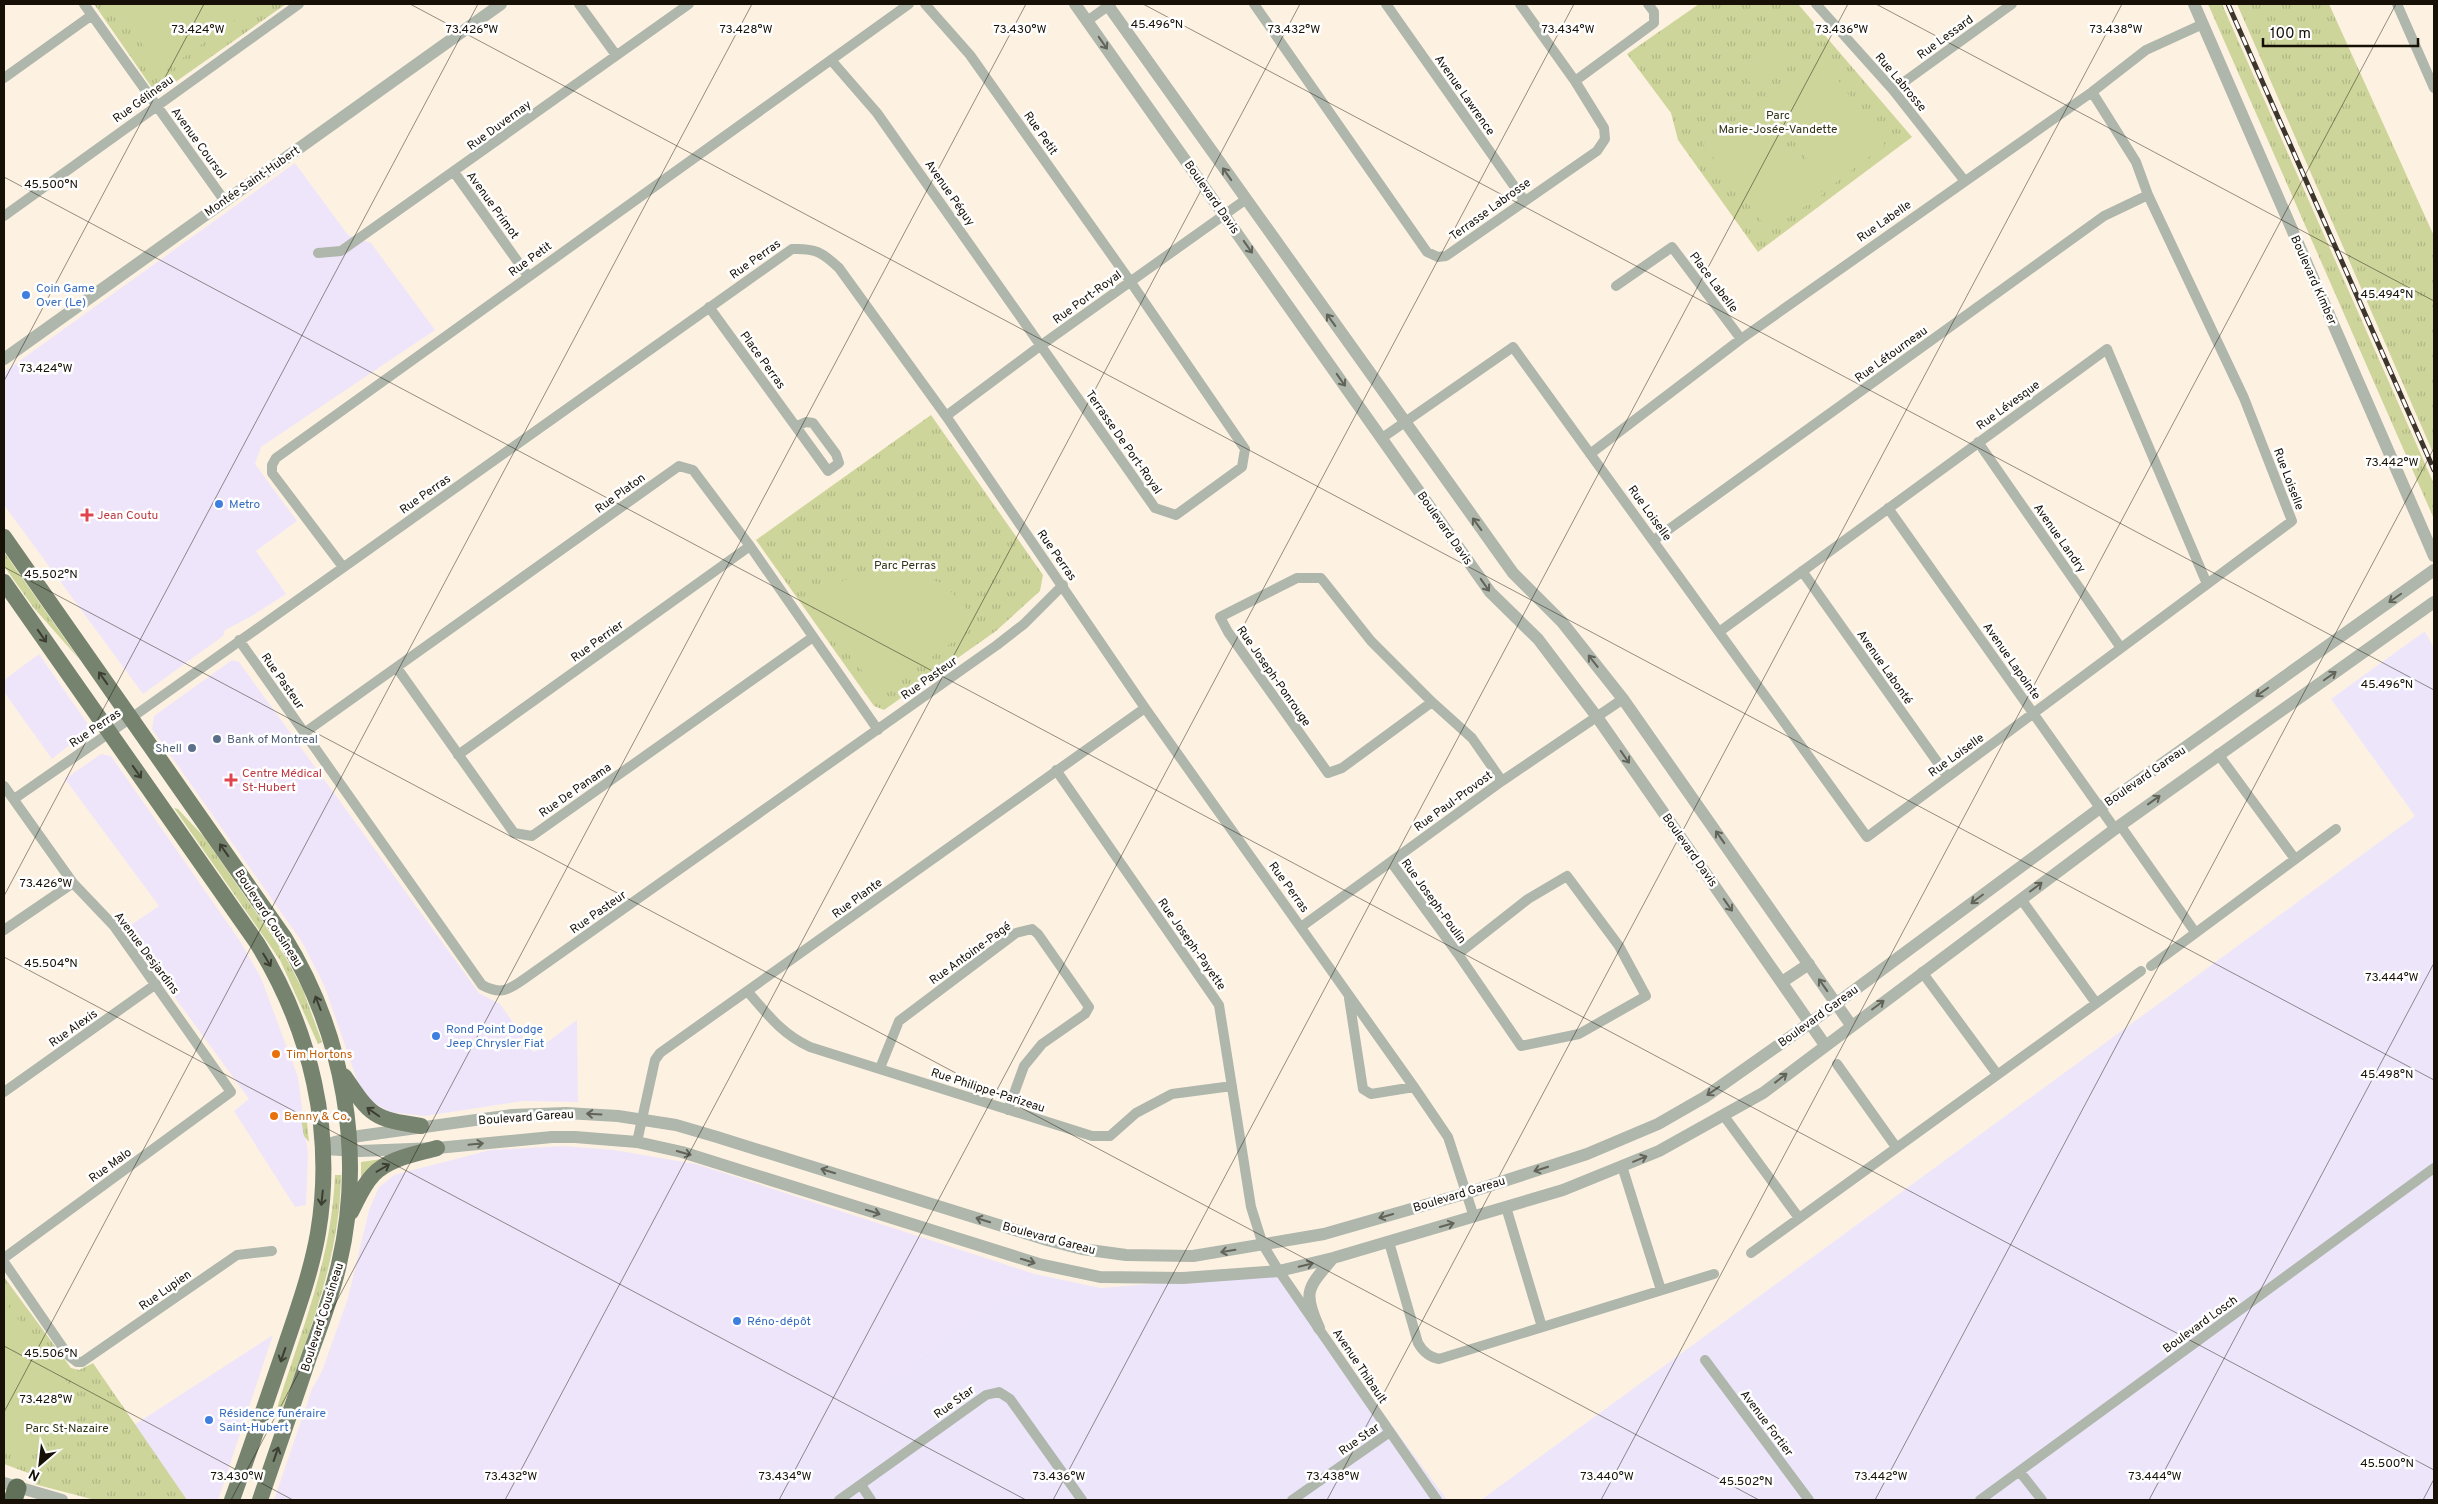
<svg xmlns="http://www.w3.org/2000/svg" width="2438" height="1504" viewBox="0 0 2438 1504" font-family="Overpass,sans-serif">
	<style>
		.commercial { fill: #efe5fa }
		.industrial { fill: #ede6fb }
		.grass { fill: url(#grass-tufts) }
		.pitch { fill: #ced59b }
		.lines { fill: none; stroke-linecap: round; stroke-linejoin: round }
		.minor { stroke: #afb6ab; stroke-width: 10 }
		.tertiary { stroke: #afb6ab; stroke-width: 12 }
		.primary { stroke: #76836f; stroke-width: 16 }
		.motorway { stroke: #617159; stroke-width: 19 }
		.rail-casing { stroke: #3d362c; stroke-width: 5 }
		.rail { stroke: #fff; stroke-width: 3; stroke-dasharray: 9; stroke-linecap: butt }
		.oneway { stroke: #626359 }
		.oneway2 { stroke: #3c3e31 }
		.ticks { fill: none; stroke: #161007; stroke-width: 1; stroke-opacity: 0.45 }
		.shop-dot { fill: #3f7fe0; stroke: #fff; stroke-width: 2 }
		.health-dot { fill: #e0444e; stroke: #fff; stroke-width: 2 }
		.service-dot { fill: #5c6f8a; stroke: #fff; stroke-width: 2 }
		.food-dot { fill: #e8710a; stroke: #fff; stroke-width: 2 }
		.labels { text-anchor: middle; stroke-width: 5; stroke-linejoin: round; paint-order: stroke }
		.street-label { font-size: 12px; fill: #161007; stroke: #fff }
		.park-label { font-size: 12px; fill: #303314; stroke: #fff }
		.shop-label { font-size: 12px; fill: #366cbe; stroke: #fff; text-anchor: start }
		.health-label { font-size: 12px; fill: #be3a42; stroke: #fff; text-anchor: start }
		.service-label { font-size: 12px; fill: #4e5e75; stroke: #fff; text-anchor: start }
		.food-label { font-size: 12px; fill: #c56008; stroke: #fff; text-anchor: start }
		.ticks-label { font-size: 12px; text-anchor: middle; fill: #161007; stroke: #fff; stroke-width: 5; stroke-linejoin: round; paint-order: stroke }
	</style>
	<defs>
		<pattern id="grass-tufts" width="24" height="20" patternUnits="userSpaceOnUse" patternTransform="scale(1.25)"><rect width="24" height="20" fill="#ced59b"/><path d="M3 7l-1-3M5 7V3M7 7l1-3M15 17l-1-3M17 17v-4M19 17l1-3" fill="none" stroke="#b0b684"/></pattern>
	</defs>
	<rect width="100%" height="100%" fill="#fdf2e2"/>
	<!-- commercial -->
	<path class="commercial" d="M295 163 348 235 371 243 435 330 261 447 255 464 297 521 256 551 286 594 250 617 225 630 223 636 143 694 4 505V372Z
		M39 654 87 723V731L52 759 4 692V680Z
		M232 660 239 662 479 993 500 1004 534 1052 577 1020 578 1102 523 1101 425 1116 389 1112 370 1100 358 1083 324 985 302 942 152 729 154 716Z
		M101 754 111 756 240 941 261 978 298 1077 308 1155 306 1205 295 1207 234 1111 249 1099 125 929 159 906 65 779Z
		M563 1146 614 1150 696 1164 1035 1274 722 1500H274L312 1389 322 1371 348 1298 369 1210 379 1187 394 1175 490 1150Z
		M273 1335 218 1500H187L134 1425Z"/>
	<!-- industrial -->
	<path class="industrial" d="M2425 631 2434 649V1500H1481L2415 816 2331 699Z
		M1280 1273 1447 1500H722L1035 1274 1101 1288Z"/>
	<!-- grass -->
	<path class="grass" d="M94 4H286L157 95Z
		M1699 4H1798L1912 137 1758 252 1678 140 1671 113 1627 54Z
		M2208 4H2222L2434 484V519Z
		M2237 4H2329L2434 236V455Z
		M931 415 1043 575 1040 591 996 631 884 710 874 706 756 540Z
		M4 552 79 659 33 607 4 566Z
		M174 808 178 809 204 837 280 947 279 948 285 956 303 990 322 1042 318 1044 280 960Z
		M306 1112 309 1142 304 1136 300 1113Z
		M382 1159 361 1181V1162Z
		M335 1175H341C340 1261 306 1339 279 1419L276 1418 278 1405C303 1324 331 1262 335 1175Z
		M4 1277 71 1368 79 1370 93 1363 187 1500H95L34 1484 33 1477 31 1474 4 1464Z"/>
	<!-- pitch -->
	<path class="pitch" d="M115 4H257L162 73Z
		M1772 43 1785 62 1752 85 1739 66Z
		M1822 58 1885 145 1827 189 1765 99Z
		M1755 106 1823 194 1769 231 1703 144Z
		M902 570 944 584 979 623 880 694 808 601 827 588 865 571Z
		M4 1301 89 1410 21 1464 4 1442Z"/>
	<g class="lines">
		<!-- minor -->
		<path class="minor" d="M84 4 224 200
			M579 4 616 55
			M1254 4 1427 252 1438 257 1446 256 1597 151 1605 139 1604 128 1575 81 1520 4
			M1386 4 1524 200
			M1816 4 1893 90 1964 180
			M2397 4 2434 88
			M1087 21 1111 4
			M831 60 877 113 1155 508 1176 515 1242 467 1245 449 1130 281 970 55 925 4
			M4 78 92 15
			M1575 81 1654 23V12L1648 4
			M1893 90 2012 4
			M454 172 528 276
			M4 216 299 4
			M318 253 341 251 689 4
			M1616 286 1672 247 1741 339
			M709 307 828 471 839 463 836 454 813 423 806 422 797 426
			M946 416 1040 346 1245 200
			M1382 438 1513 347 1867 837 2292 521 2244 398 2148 195 2136 162 2092 92
			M1978 442 2121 648
			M1590 454 1741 339 2092 92 2146 50 2203 24
			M1888 508 2115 829
			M1654 540 2104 216 2148 195
			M343 567 272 473V465L276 458 909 4
			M1802 571 1948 777
			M1719 632 2107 349 2207 584
			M239 640 482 985C502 996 510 989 527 977L997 645 1024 624 1063 585
			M397 668 514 833 532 836 813 637
			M1432 702 1342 768 1328 773 1228 632 1220 617 1297 578H1321L1371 641 1432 702 1472 738 1502 781
			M304 733 679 466 693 470 750 546 878 730
			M2218 754 2295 859
			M458 755 750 546
			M1056 770 1219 1005 1251 1207 1263 1245 1279 1271 1437 1500
			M4 786 73 883 114 926 231 1092 4 1258
			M14 799 141 711 792 249C815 248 822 252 839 268L946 416 1145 708 1414 1087 1448 1137 1474 1217
			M2120 825 2195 932
			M1391 862 1458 954 1521 1046 1579 1034 1646 996 1619 946 1567 876 1528 899 1458 954
			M2021 899 2096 1003
			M1301 927 1502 781 1623 699
			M4 930 73 883
			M2151 966 2336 829
			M1922 972 1997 1074
			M748 992C768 1015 782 1034 810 1047L1092 1136H1110L1136 1113 1172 1094 1232 1086
			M1349 998 1363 1089 1371 1094 1414 1087
			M1837 1064 1896 1147
			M880 1068 899 1021 1016 933 1032 929 1038 934 1089 1007 1085 1014 1042 1044 1024 1066 1008 1110
			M4 1092 156 984
			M1724 1116 1799 1218
			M637 1142 653 1069 655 1060 660 1053 1145 708
			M1622 1166 1661 1290
			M1506 1207 1542 1327
			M1389 1242 1418 1343C1423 1352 1429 1357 1439 1359L1714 1274
			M1751 1253 2141 971
			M4 1262 68 1355 77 1362H82L237 1255 272 1251
			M1705 1360 1809 1500
			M2020 1472 2042 1500
			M861 1485 871 1500
			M839 1500 986 1395 999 1392 1010 1399 1082 1500
			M1292 1500 1390 1432
			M1980 1500 2434 1168"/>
		<!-- tertiary -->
		<path class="tertiary" d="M1075 4 1490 592 1538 639 1597 717 1825 1045
			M1107 4 1513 573 1562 622 1623 699 1851 1025
			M2194 4 2434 556
			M4 359 501 4
			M1782 982 1809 964
			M323 1145 359 1136 512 1115 566 1113 618 1116 676 1125 717 1137 1047 1240 1082 1249 1126 1255 1193 1256 1324 1234 1467 1193 1587 1154 1658 1124 1705 1097 1810 1023 2100 808 2434 570
			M323 1149 360 1151 437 1148 552 1137H575L637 1142 682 1152 1039 1264 1100 1277 1183 1278 1279 1271 1333 1258 1563 1190 1659 1151 1763 1093 2115 829 2434 602
			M1319 1328C1302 1291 1308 1288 1333 1258
			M4 1483 62 1500"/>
		<!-- primary -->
		<path class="primary" d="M4 537 284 937C344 1034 365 1153 339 1264 332 1296 320 1327 309 1357 293 1405 276 1453 260 1500
			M4 582 257 943C311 1030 335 1132 318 1233 311 1273 297 1311 284 1350 267 1400 250 1450 232 1500
			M344 1076C371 1116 373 1119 421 1126
			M351 1212C358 1199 363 1185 373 1175 388 1158 417 1154 437 1148"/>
		<!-- motorway -->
		<path class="motorway" d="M13 1500 17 1488"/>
		<defs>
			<path id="rail" d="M2228 4 2434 470"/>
		</defs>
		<!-- rail casing -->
		<use href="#rail" class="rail-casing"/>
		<!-- rail -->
		<use href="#rail" class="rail"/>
	</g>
	<!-- one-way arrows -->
	<defs><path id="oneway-shaft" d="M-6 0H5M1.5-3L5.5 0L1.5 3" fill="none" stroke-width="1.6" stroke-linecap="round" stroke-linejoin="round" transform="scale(1.25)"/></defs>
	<g class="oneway">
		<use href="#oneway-shaft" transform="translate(1103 43) rotate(55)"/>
		<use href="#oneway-shaft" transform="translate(1227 174) rotate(-125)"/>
		<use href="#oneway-shaft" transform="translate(1248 247) rotate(55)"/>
		<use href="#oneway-shaft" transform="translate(1331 320) rotate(-126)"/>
		<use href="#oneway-shaft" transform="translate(1341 380) rotate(55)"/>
		<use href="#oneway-shaft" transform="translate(1477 524) rotate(-126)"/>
		<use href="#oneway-shaft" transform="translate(1485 585) rotate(55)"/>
		<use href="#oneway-shaft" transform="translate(2395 598) rotate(145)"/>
		<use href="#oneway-shaft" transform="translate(1593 661) rotate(-128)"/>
		<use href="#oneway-shaft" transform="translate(2330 676) rotate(-35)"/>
		<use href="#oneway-shaft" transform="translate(2262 692) rotate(145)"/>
		<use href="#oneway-shaft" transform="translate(1625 757) rotate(55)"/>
		<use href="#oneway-shaft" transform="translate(2154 800) rotate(-36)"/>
		<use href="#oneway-shaft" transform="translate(1720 837) rotate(-125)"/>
		<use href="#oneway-shaft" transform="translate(2036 887) rotate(-37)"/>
		<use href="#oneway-shaft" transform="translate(1977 899) rotate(143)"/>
		<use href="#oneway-shaft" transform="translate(1728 905) rotate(55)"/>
		<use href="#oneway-shaft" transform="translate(1823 985) rotate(-125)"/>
		<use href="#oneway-shaft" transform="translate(1878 1005) rotate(-37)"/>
		<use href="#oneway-shaft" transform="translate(1781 1078) rotate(-38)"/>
		<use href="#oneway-shaft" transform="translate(1713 1091) rotate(145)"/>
		<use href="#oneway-shaft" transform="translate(594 1114) rotate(-177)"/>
		<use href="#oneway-shaft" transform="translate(476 1144) rotate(-6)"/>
		<use href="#oneway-shaft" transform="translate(684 1153) rotate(16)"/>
		<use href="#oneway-shaft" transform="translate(1640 1159) rotate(-22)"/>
		<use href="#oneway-shaft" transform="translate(1541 1169) rotate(162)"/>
		<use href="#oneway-shaft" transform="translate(828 1171) rotate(-163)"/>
		<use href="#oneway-shaft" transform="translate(873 1212) rotate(17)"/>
		<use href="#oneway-shaft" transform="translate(1386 1216) rotate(164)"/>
		<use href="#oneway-shaft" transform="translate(983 1220) rotate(-163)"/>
		<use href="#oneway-shaft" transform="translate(1447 1225) rotate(-16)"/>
		<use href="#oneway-shaft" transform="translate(1228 1251) rotate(171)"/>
		<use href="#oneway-shaft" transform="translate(1028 1261) rotate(17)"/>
		<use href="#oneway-shaft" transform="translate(1306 1265) rotate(-14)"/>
	</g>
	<g class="oneway2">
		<use href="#oneway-shaft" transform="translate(42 636) rotate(55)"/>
		<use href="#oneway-shaft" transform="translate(103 678) rotate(-125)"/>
		<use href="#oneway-shaft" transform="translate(137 772) rotate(55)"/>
		<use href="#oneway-shaft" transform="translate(224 850) rotate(-125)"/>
		<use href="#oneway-shaft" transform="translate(267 960) rotate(59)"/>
		<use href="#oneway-shaft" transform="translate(318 1003) rotate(-111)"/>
		<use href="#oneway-shaft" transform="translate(373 1112) rotate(-145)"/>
		<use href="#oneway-shaft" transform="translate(383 1168) rotate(-30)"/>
		<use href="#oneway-shaft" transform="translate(322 1198) rotate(96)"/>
		<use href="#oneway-shaft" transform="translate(283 1355) rotate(109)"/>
		<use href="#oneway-shaft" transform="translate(276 1454) rotate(-71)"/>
	</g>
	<!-- ticks -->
	<path class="ticks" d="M410 4 2434 1080M1143 4 2434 690M1876 4 2434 301M4 177 2434 1470M4 381 204 4M4 567 1759 1500M4 896 478 4M4 957 1026 1500M4 1346 293 1500M4 1412 752 4M231 1500 1026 4M505 1500 1300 4M779 1500 1574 4M1053 1500 1848 4M1327 1500 2122 4M1601 1500 2396 4M1875 1500 2434 448M2149 1500 2434 963M2423 1500 2434 1479"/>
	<!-- markers -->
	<g class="shop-dot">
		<circle cx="26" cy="295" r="5"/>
		<circle cx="219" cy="504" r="5"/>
		<circle cx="436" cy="1036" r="5"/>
		<circle cx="737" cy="1321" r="5"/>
		<circle cx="209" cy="1420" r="5"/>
	</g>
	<g class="health-dot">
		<path d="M84.5 507.5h5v5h5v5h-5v5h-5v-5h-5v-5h5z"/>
		<path d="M228.5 772.5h5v5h5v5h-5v5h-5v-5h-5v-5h5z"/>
	</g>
	<g class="service-dot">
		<circle cx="217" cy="739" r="5"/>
		<circle cx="192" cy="748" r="5"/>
	</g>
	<g class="food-dot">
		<circle cx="276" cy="1054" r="5"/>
		<circle cx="274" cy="1116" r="5"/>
	</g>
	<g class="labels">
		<!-- street labels -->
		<g class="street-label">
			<text transform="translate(1945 37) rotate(-36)" y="4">Rue Lessard</text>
			<text transform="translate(1901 82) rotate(50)" y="4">Rue Labrosse</text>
			<text transform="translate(1465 95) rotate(55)" y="4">Avenue Lawrence</text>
			<text transform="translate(143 99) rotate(-36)" y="4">Rue Gélineau</text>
			<text transform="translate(499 125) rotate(-36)" y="4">Rue Duvernay</text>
			<text transform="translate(1041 133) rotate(55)" y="4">Rue Petit</text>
			<text transform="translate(199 143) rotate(54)" y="4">Avenue Coursol</text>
			<text transform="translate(252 181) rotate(-35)" y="4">Montée Saint-Hubert</text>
			<text transform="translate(950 193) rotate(55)" y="4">Avenue Péguy</text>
			<text transform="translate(1212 197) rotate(55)" y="4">Boulevard Davis</text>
			<text transform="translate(493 205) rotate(54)" y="4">Avenue Primot</text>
			<text transform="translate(1490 209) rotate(-36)" y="4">Terrasse Labrosse</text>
			<text transform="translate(1884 221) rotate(-35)" y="4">Rue Labelle</text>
			<text transform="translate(530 259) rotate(-36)" y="4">Rue Petit</text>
			<text transform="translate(755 259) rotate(-35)" y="4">Rue Perras</text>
			<text transform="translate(2314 280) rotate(66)" y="4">Boulevard Kimber</text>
			<text transform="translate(1714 282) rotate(53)" y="4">Place Labelle</text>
			<text transform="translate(1087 297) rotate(-36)" y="4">Rue Port-Royal</text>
			<text transform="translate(1891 354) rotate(-36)" y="4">Rue Létourneau</text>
			<text transform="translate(763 360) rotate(54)" y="4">Place Perras</text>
			<text transform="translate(2008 405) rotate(-36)" y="4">Rue Lévesque</text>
			<text transform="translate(1124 442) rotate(55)" y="4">Terrasse De Port-Royal</text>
			<text transform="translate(2289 479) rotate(69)" y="4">Rue Loiselle</text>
			<text transform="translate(620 493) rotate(-36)" y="4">Rue Platon</text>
			<text transform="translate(425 494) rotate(-35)" y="4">Rue Perras</text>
			<text transform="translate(1650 513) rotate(54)" y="4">Rue Loiselle</text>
			<text transform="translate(1445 528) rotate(55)" y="4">Boulevard Davis</text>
			<text transform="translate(2060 538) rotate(55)" y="4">Avenue Landry</text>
			<text transform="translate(1057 555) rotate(55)" y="4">Rue Perras</text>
			<text transform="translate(597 641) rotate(-36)" y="4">Rue Perrier</text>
			<text transform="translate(2012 661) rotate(55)" y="4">Avenue Lapointe</text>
			<text transform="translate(1885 667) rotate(55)" y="4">Avenue Labonté</text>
			<text transform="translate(1274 676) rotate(55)" y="4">Rue Joseph-Ponrouge</text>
			<text transform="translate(929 678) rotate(-35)" y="4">Rue Pasteur</text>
			<text transform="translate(283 681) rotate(55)" y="4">Rue Pasteur</text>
			<text transform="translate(95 728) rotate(-34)" y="4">Rue Perras</text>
			<text transform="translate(1956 755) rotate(-36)" y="4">Rue Loiselle</text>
			<text transform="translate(2145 776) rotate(-35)" y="4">Boulevard Gareau</text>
			<text transform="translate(575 790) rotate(-35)" y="4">Rue De Panama</text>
			<text transform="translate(1453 801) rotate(-36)" y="4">Rue Paul-Provost</text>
			<text transform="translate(1690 850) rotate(55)" y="4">Boulevard Davis</text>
			<text transform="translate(1289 887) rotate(54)" y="4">Rue Perras</text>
			<text transform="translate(857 898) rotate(-36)" y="4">Rue Plante</text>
			<text transform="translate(1434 901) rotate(54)" y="4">Rue Joseph-Poulin</text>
			<text transform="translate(598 912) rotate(-35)" y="4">Rue Pasteur</text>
			<text transform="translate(269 918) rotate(57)" y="4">Boulevard Cousineau</text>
			<text transform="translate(1192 944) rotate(55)" y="4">Rue Joseph-Payette</text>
			<text transform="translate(147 953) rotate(53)" y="4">Avenue Desjardins</text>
			<text transform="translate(970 953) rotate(-36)" y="4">Rue Antoine-Pagé</text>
			<text transform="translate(1818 1016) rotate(-36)" y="4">Boulevard Gareau</text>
			<text transform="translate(73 1028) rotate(-35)" y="4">Rue Alexis</text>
			<text transform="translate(988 1090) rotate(18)" y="4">Rue Philippe-Parizeau</text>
			<text transform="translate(526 1117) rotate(-4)" y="4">Boulevard Gareau</text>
			<text transform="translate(110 1165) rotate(-36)" y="4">Rue Malo</text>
			<text transform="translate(1459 1194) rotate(-17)" y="4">Boulevard Gareau</text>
			<text transform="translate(1049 1238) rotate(15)" y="4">Boulevard Gareau</text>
			<text transform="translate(165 1290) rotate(-35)" y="4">Rue Lupien</text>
			<text transform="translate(322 1317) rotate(-72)" y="4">Boulevard Cousineau</text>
			<text transform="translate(2200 1324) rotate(-36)" y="4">Boulevard Losch</text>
			<text transform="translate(1360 1366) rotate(56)" y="4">Avenue Thibault</text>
			<text transform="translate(954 1402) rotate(-36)" y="4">Rue Star</text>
			<text transform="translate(1767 1423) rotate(53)" y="4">Avenue Fortier</text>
			<text transform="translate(1359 1439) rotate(-35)" y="4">Rue Star</text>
		</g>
		<!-- park labels -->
		<g class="park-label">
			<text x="1778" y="119">Parc<tspan x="1778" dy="14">Marie-Josée-Vandette</tspan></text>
			<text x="905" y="569">Parc Perras</text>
			<text x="67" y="1432">Parc St-Nazaire</text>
		</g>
		<!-- shop labels -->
		<g class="shop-label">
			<text x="36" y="292">Coin Game<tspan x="36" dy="14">Over (Le)</tspan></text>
			<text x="229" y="508">Metro</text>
			<text x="446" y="1033">Rond Point Dodge<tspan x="446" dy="14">Jeep Chrysler Fiat</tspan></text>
			<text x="747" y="1325">Réno-dépôt</text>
			<text x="219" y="1417">Résidence funéraire<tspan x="219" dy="14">Saint-Hubert</tspan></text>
		</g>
		<!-- health labels -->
		<g class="health-label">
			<text x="97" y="519">Jean Coutu</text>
			<text x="242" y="777">Centre Médical<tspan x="242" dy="14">St-Hubert</tspan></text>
		</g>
		<!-- service labels -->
		<g class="service-label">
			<text x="227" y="743">Bank of Montreal</text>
			<text x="182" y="752" text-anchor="end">Shell</text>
		</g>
		<!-- food labels -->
		<g class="food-label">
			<text x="286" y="1058">Tim Hortons</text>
			<text x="284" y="1120">Benny &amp; Co.</text>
		</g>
	</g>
	<g class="ticks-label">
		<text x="1157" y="28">45.496°N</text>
		<text x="198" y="33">73.424°W</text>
		<text x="472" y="33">73.426°W</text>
		<text x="746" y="33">73.428°W</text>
		<text x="1020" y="33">73.430°W</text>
		<text x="1294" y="33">73.432°W</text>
		<text x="1568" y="33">73.434°W</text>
		<text x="1842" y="33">73.436°W</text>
		<text x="2116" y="33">73.438°W</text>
		<text x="51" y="188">45.500°N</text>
		<text x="2387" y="298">45.494°N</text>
		<text x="46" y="372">73.424°W</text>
		<text x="2392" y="466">73.442°W</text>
		<text x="51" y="578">45.502°N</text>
		<text x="2387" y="688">45.496°N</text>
		<text x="46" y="887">73.426°W</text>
		<text x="51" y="967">45.504°N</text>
		<text x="2392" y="981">73.444°W</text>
		<text x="2387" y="1078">45.498°N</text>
		<text x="51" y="1357">45.506°N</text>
		<text x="46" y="1403">73.428°W</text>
		<text x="2387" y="1467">45.500°N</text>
		<text x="237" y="1480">73.430°W</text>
		<text x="511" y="1480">73.432°W</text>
		<text x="785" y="1480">73.434°W</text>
		<text x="1059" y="1480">73.436°W</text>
		<text x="1333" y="1480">73.438°W</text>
		<text x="1607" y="1480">73.440°W</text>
		<text x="1881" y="1480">73.442°W</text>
		<text x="2155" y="1480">73.444°W</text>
		<text x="1746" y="1485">45.502°N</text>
	</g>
	<!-- border -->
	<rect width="2438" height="1504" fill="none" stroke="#161007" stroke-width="10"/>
	<!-- north arrow -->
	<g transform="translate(40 1464) rotate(208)" stroke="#ffffff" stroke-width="4" paint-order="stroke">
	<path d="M0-4L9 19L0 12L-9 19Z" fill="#161007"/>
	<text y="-8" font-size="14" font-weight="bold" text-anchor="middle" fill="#161007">N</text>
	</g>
	<!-- scale -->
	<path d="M2263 38v8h155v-8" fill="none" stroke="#161007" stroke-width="2.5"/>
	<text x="2270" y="38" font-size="15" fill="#161007" stroke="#ffffff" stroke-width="4" paint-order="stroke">100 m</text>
</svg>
